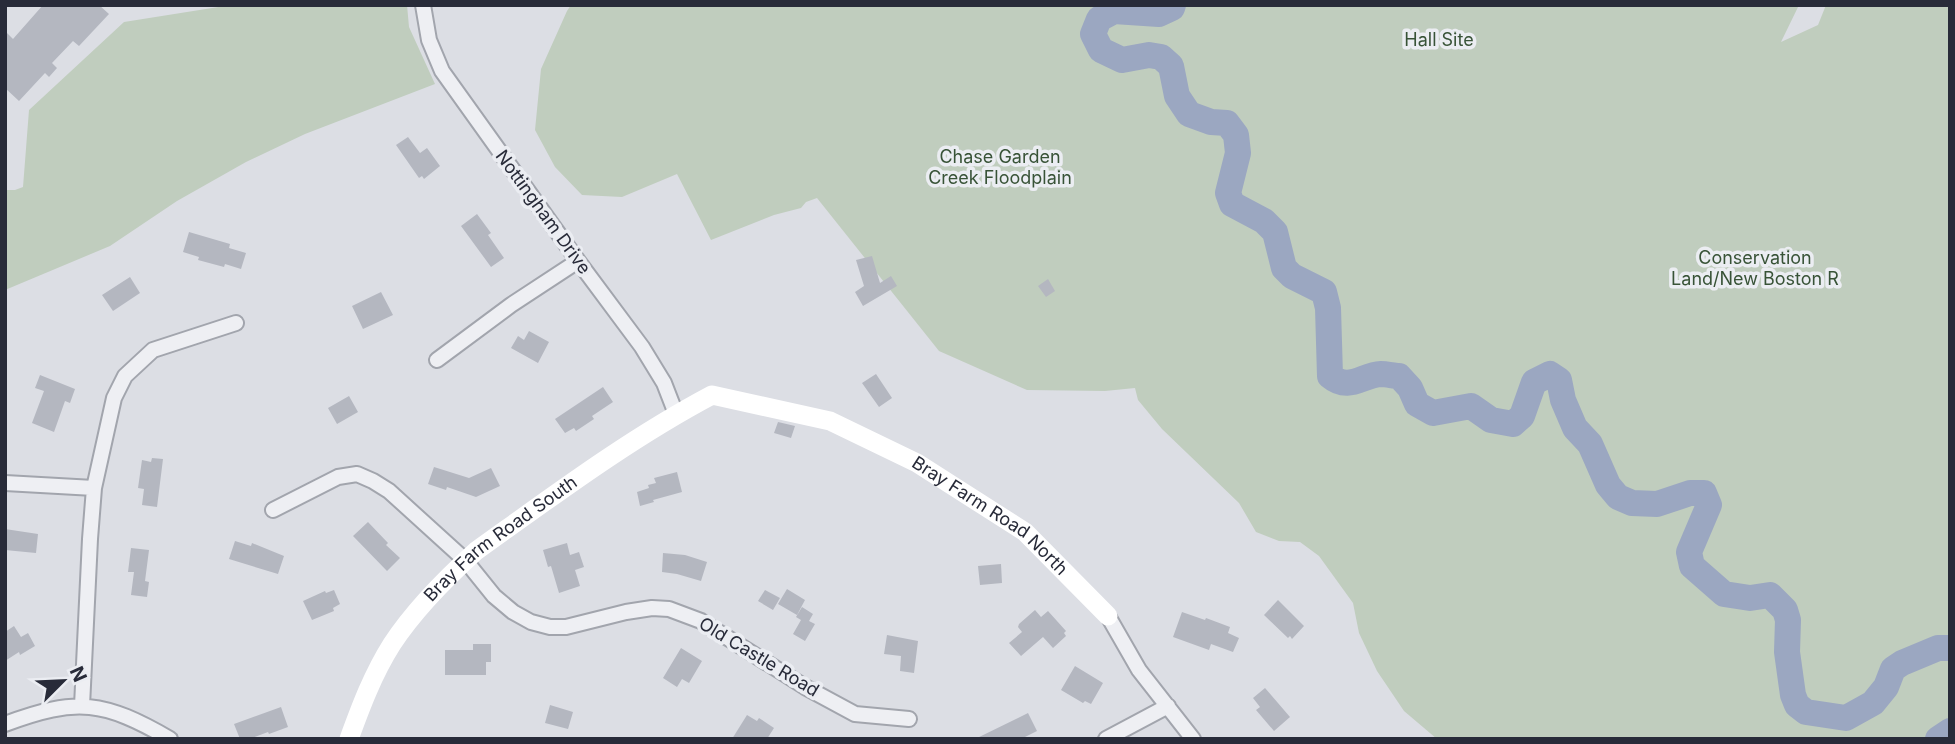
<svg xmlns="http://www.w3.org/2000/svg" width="1955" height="744" viewBox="0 0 1955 744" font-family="Inter,sans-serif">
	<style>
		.green { fill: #c0cdbe }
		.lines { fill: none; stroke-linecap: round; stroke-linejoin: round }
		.river { stroke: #9ba7c1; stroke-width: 26 }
		.building { fill: #b4b7c0 }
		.street-casing { stroke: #a2a5ad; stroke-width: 18 }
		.street { stroke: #eeeff3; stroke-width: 14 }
		.secondary { stroke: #fff; stroke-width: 19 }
		.labels { text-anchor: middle; stroke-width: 7; stroke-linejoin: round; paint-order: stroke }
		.park-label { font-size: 18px; fill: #385337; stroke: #ebedf2 }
		.street-label { font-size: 18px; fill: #282b39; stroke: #ebedf2 }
	</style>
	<rect width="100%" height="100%" fill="#dcdee4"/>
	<!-- green -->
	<path class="green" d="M231 5H407L409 27 435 84 305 134 246 162 177 201 110 246 5 290V190H15L23 187 29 110 124 22Z
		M571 5H1799L1781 42 1818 25 1826 5H1950V739H1437L1404 711 1377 671 1359 633 1353 603 1319 556 1300 542 1279 541 1256 532 1239 503 1162 429 1138 400 1135 388 1105 391 1027 390 939 351 817 198 806 202 801 208 774 215 711 240 677 174 622 197 582 195 555 167 535 130 541 69 567 11Z"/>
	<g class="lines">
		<!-- river -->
		<path class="river" d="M1173 5 1172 8 1159 14 1114 11 1099 19 1093 34 1101 50 1122 60 1149 55 1161 57 1171 66 1177 96 1189 114 1211 122 1227 123 1236 135 1238 153 1228 193 1232 204 1264 221 1275 232 1284 268 1292 276 1324 292 1328 308 1330 376C1349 392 1362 375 1381 374 1387 374 1394 376 1399 376L1410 388 1417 404 1433 413 1471 406 1491 420 1513 424 1522 416 1534 382 1550 374 1559 380 1563 400 1575 428 1590 444 1608 485 1618 497 1632 503 1657 504 1690 493H1704L1709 505 1689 552 1692 566 1724 594 1750 598 1770 595 1785 610 1788 620 1787 652 1793 695 1797 705 1806 712 1846 718 1873 703 1886 687 1893 669 1902 663 1938 648H1950
			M1938 739 1950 731"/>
	</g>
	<!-- building -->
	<path class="building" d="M43 5H99L109 14 79 46 73 41 52 63 57 68 49 77 45 73 19 101 5 88V31L13 39Z
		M408 137 420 153 427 148 440 166 424 179 422 176 419 178 396 145Z
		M477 214 491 233 488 235 504 258 491 267 461 226Z
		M189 232 230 244 229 248 246 253 241 269 225 264 224 267 198 260 199 257 183 252Z
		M872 256 880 283 891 276 897 286 863 306 855 292 864 286 856 260Z
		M130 277 140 293 113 311 102 295Z
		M1048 279 1055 291 1046 297 1038 286Z
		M381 292 393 315 363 329 352 306Z
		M529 331 549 342 538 363 511 348 518 336 524 340Z
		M876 374 892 398 879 407 862 383Z
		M40 375 75 389 70 403 65 401 54 432 32 423 44 391 35 388Z
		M603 387 613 402 592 416 594 419 576 431 574 428 565 433 555 419Z
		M349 396 358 412 337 424 328 408Z
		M778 422 795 426 791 438 774 433Z
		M152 458 163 459 157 507 142 505 144 489 138 488 142 460 151 462Z
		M434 467 469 478 491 468 500 486 476 497 447 487 446 490 428 484Z
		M677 472 682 492 653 500 654 502 640 506 637 492 649 488 648 485 656 483 654 478Z
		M368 522 388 543 386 545 400 558 387 571 353 536Z
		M5 529 38 534 36 553 5 550Z
		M235 541 251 546 252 543 284 556 278 574 229 559Z
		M567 543 570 555 579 552 584 567 575 570 580 586 559 593 551 566 548 567 543 550Z
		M131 548 149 550 145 581 149 582 147 597 131 595 134 572H128Z
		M663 553 685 555 707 562 701 581 677 574 662 572Z
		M1001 564 1002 583 980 585 978 566Z
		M787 589 805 600 797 615 778 604Z
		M334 590 340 604 333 608 334 611 312 620 303 601 325 591 326 593Z
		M765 590 780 598 773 610 758 601Z
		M1278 600 1304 626 1292 639 1290 636 1288 638 1264 615Z
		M802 607 813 614 809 621 815 624 805 641 793 634 801 620 796 617Z
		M1035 610 1041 617 1048 611 1066 631 1064 633 1066 636 1053 648 1043 637 1021 656 1009 643 1022 632 1018 627 1019 624Z
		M1182 612 1205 620 1206 618 1230 627 1228 633 1239 638 1233 652 1211 644 1209 650 1173 637Z
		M14 626 21 637 28 633 35 646 20 655 19 652 5 661V632Z
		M887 635 918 641 914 673 900 671 901 656 884 654Z
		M473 644H491V662H486V675H445V650H473Z
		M681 648 702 661 689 683 682 679 677 687 663 678Z
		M1075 666 1103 683 1091 704 1085 701 1083 703 1061 690Z
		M1265 688 1290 717 1274 731 1256 710 1260 707 1253 698Z
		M550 705 573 712 568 729 545 723Z
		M281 707 288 727 269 734 268 732 249 739H240L234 724Z
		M1028 713 1037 731 1021 739H975Z
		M747 715 757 721 759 718 774 728 767 739H732Z"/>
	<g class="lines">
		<defs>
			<path id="street" d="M423 5 429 40 442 71 578 261 642 347 664 383 676 414
				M437 360 511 305 578 261
				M5 483 94 488
				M273 510 338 477 357 474 373 481 389 491 465 560 494 596 513 612 531 622 550 627H566L626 612 652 608 669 609 701 621 805 687 855 714 909 719
				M1108 616 1139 670 1193 739
				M82 706 90 539 94 488 114 398 125 376 153 350 236 323
				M5 724C77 697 104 701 170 739
				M1106 739 1168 706"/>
		</defs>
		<!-- street casing -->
		<use href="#street" class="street-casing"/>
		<!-- street -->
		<use href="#street" class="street"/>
		<!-- secondary -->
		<path class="secondary" id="s1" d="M349 739C361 706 373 674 392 644 415 609 445 579 476 551 553 496 629 439 712 395L830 421 917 463 1025 532 1108 616"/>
	</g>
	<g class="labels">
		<!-- park labels -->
		<g class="park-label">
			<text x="1439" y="46">Hall Site</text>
			<text x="1000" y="163">Chase Garden<tspan x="1000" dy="21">Creek Floodplain</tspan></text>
			<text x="1755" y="264">Conservation<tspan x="1755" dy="21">Land/New Boston R</tspan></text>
		</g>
		<!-- street labels -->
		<g class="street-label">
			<text transform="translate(543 212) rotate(54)" y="6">Nottingham Drive</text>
			<text dy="6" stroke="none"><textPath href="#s1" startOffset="821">Bray Farm Road North</textPath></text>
			<text dy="6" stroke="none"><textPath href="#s1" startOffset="257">Bray Farm Road South</textPath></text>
			<text transform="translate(759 657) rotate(31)" y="6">Old Castle Road</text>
		</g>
	</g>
	<!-- border -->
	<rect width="1955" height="744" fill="none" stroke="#282b39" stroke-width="14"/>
	<!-- north arrow -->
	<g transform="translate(63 681) rotate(66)" stroke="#ebedf2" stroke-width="5" paint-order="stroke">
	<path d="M0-5L12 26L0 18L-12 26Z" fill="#282b39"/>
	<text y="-10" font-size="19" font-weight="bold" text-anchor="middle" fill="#282b39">N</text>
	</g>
</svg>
